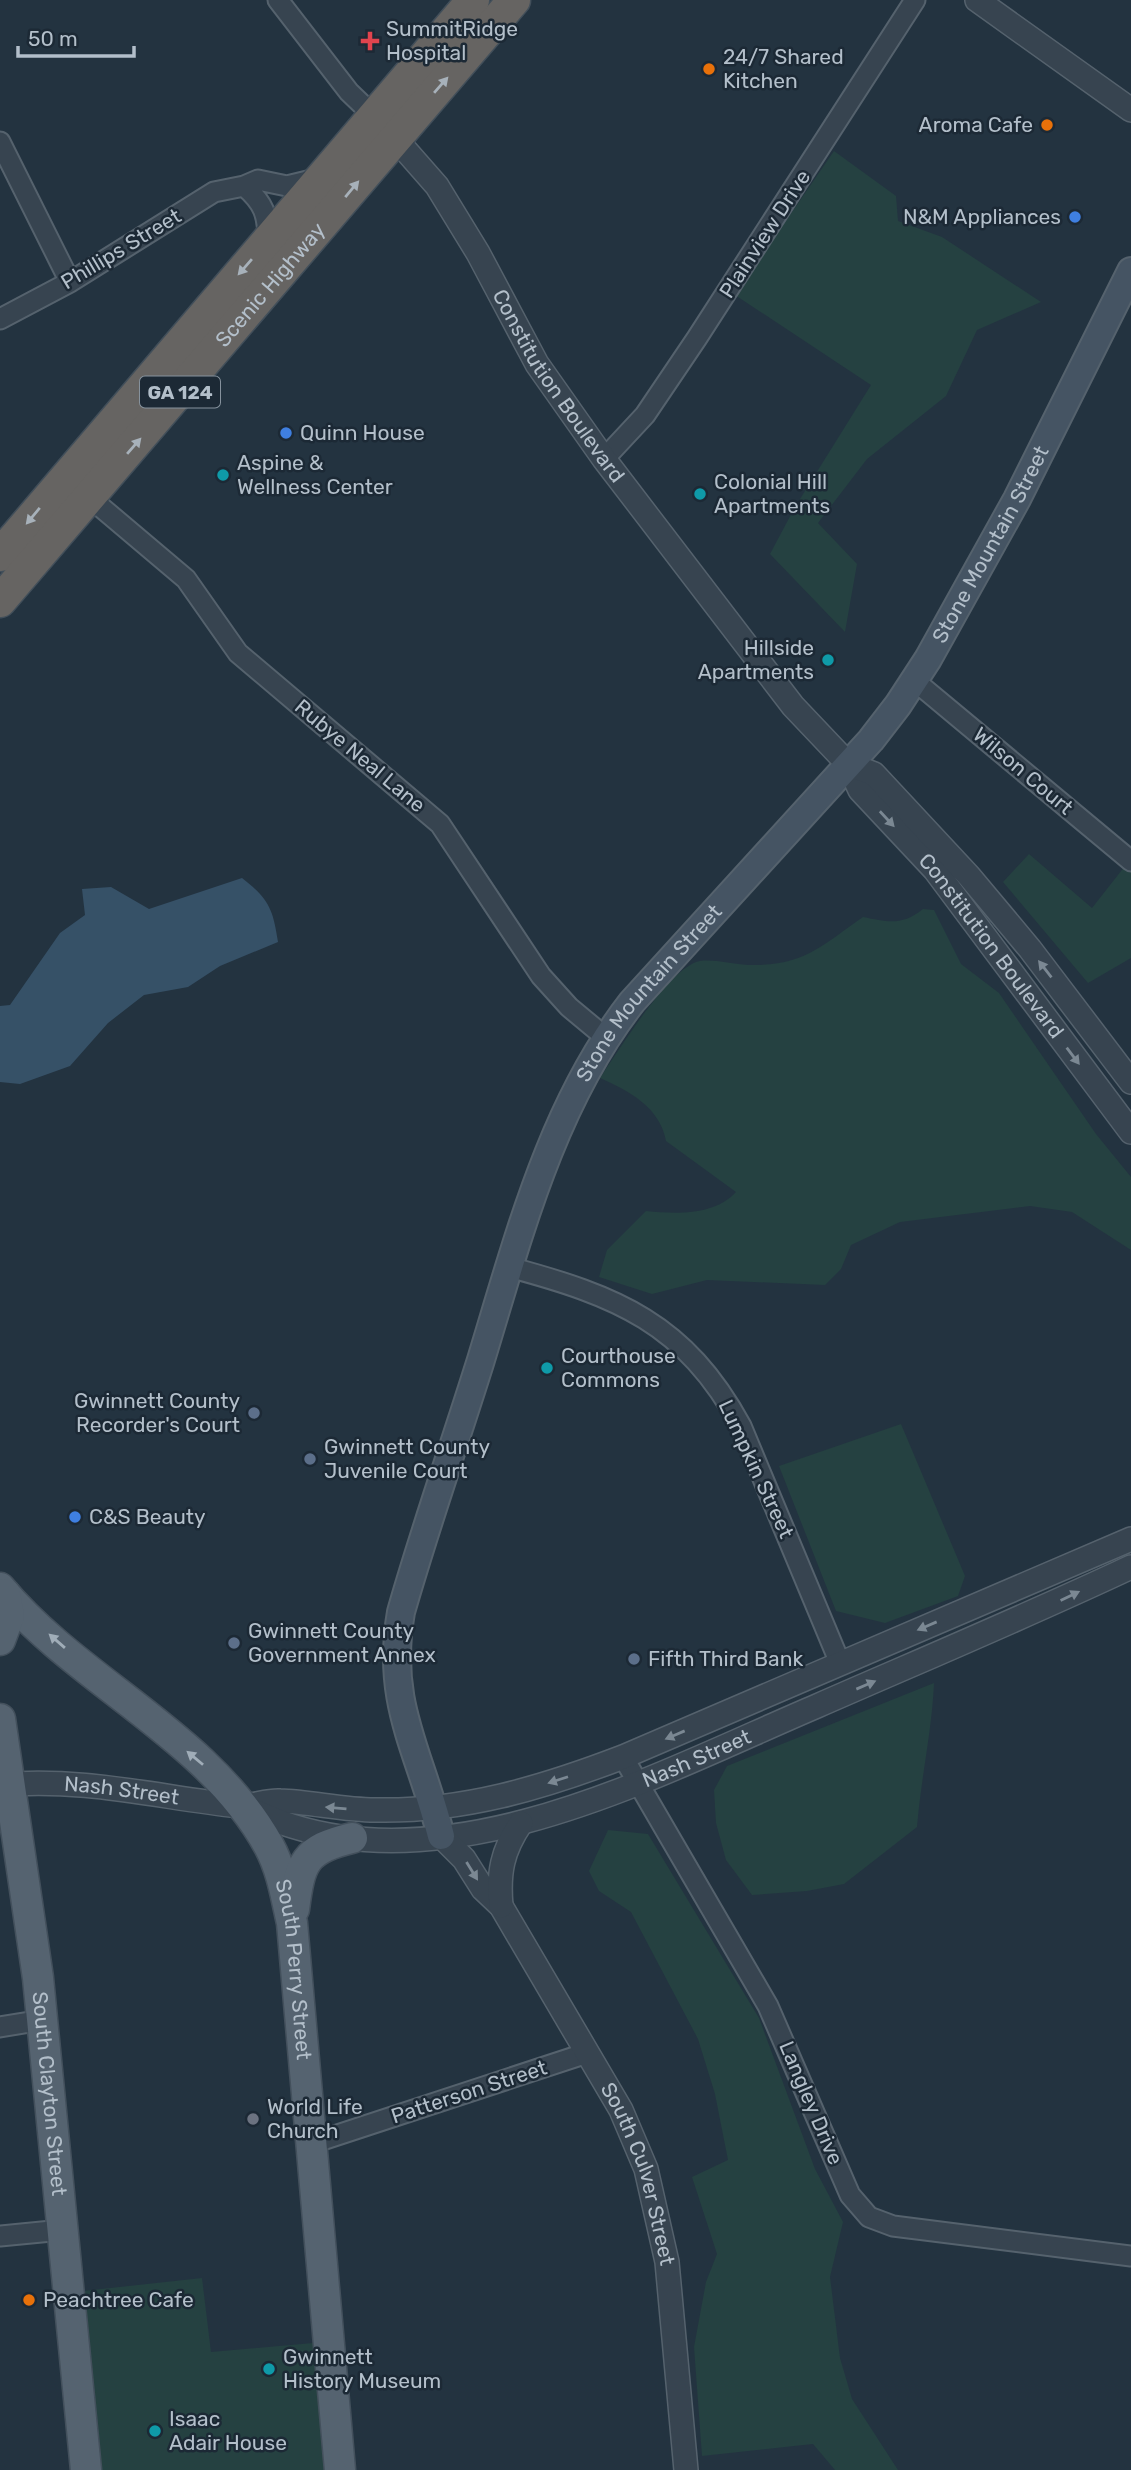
<svg xmlns="http://www.w3.org/2000/svg" width="1131" height="2470" viewBox="0 0 1131 2470" font-family="Rubik,sans-serif">
	<style>
		.green { fill: #254141 }
		.water { fill: #365167 }
		.lines { fill: none; stroke-linecap: round; stroke-linejoin: round }
		.minor-casing { stroke: #55626d; stroke-width: 23 }
		.tertiary-casing { stroke: #55626d; stroke-width: 26 }
		.secondary-casing { stroke: #55626d; stroke-width: 30 }
		.primary-casing { stroke: #43505c; stroke-width: 33 }
		.trunk-casing { stroke: #424f5a; stroke-width: 35 }
		.minor { stroke: #374450; stroke-width: 19 }
		.tertiary { stroke: #374450; stroke-width: 23 }
		.secondary { stroke: #455463; stroke-width: 26 }
		.primary { stroke: #556370; stroke-width: 30 }
		.trunk { stroke: #666462; stroke-width: 32 }
		.oneway { fill: #a7b1ba }
		.oneway2 { fill: #7b8893 }
		.oneway3 { fill: #a0adb8 }
		.health-dot { fill: #e0444e; stroke: #1c2935; stroke-width: 2.5 }
		.food-dot { fill: #e8710a; stroke: #1c2935; stroke-width: 2.5 }
		.shop-dot { fill: #3f7fe0; stroke: #1c2935; stroke-width: 2.5 }
		.culture-dot { fill: #0f9aa8; stroke: #1c2935; stroke-width: 2.5 }
		.service-dot { fill: #5c6f8a; stroke: #1c2935; stroke-width: 2.5 }
		.worship-dot { fill: #6b7280; stroke: #1c2935; stroke-width: 2.5 }
		.labels { text-anchor: middle; stroke-width: 5; stroke-linejoin: round; paint-order: stroke }
		.shield { fill: #1c2935; stroke: #86929d; stroke-width: 2 }
		.shield-label { font-size: 19px; font-weight: bold; fill: #b3bfca }
		.poi-label { font-size: 21px; fill: #b3bfca; stroke: #1c2935; text-anchor: start }
		.street-label { font-size: 21px; fill: #b3bfca; stroke: #1c2935 }
	</style>
	<rect width="100%" height="100%" fill="#233340"/>
	<!-- green -->
	<path class="green" d="M834 151 896 196 898 221 942 237 1041 302 977 330 946 396 867 459 818 523 857 564 845 632 770 554 795 507 871 385 735 295Z
		M1029 854 1092 908 1125 866 1131 870V958L1088 983 1003 882Z
		M923 909 934 910 961 964 999 993 1096 1134 1131 1177V1250L1072 1212 1030 1206 900 1222 851 1245 841 1269 825 1285 707 1280 652 1294 599 1277 607 1250 646 1211C676 1214 714 1216 736 1192L666 1141C660 1107 629 1091 600 1078 618 1052 670 966 700 961 713 959 733 964 748 965 804 966 820 947 863 917 888 922 902 926 923 909Z
		M901 1424 965 1576 958 1596 885 1623 836 1611 779 1466Z
		M934 1683C932 1731 921 1778 917 1827L844 1884 807 1891 752 1895 726 1860 716 1823 714 1790 727 1766Z
		M608 1830 648 1834 759 2018 815 2169 843 2222 830 2277 840 2358 852 2399 898 2470H835L813 2444 702 2456 694 2347 706 2282 717 2254 692 2177 728 2160 715 2094 698 2039 631 1912 599 1891 589 1871Z
		M202 2278 211 2352 313 2343 326 2470H101L83 2291Z"/>
	<!-- water -->
	<path class="water" d="M242 878C269 899 273 909 278 942L220 966 188 987 144 995 108 1023 70 1066 20 1084 0 1082V1006L10 1005 60 933 85 915 82 889 111 887 149 909Z"/>
	<g class="lines">
		<defs>
			<path id="minor" d="M278 0 349 92 374 116
				M0 142 70 282
				M244 186C264 203 268 215 268 241
				M0 319 70 282 214 192 244 186 258 180 287 186 320 178
				M604 459 645 415 697 338 915 0
				M89 497 186 579 238 653 440 824 541 976 569 1007 605 1037
				M915 681 1131 861
				M509 1267C617 1296 685 1323 741 1426L840 1663
				M623 1757 768 2006 850 2195 869 2217 893 2226 1131 2256
				M0 2027 42 2020
				M310 2144 587 2053
				M0 2236 62 2230"/>
			<g id="tertiary">
				<path d="M977 0 1131 110"/>
				<path id="s1" d="M387 129 437 186 478 253 537 364 604 459 793 706 848 764 860 790 935 870 1131 1132"/>
				<path d="M848 764 874 774 969 876 1030 949 1131 1082"/>
				<path id="s2" d="M0 1785C80 1777 158 1797 238 1806 252 1807 266 1800 280 1801 311 1802 343 1810 375 1810 462 1812 542 1788 623 1757L1131 1539"/>
				<path id="s3" d="M243 1806C259 1813 275 1821 292 1826 464 1880 662 1772 817 1706 922 1660 1027 1616 1131 1567"/>
				<path id="s4" d="M441 1836 464 1859 483 1889 501 1906 621 2110 646 2169 667 2262 686 2470"/>
				<path d="M501 1906C498 1873 502 1851 521 1823"/>
			</g>
			<g id="secondary">
				<path id="s5" d="M441 1836C420 1751 385 1704 401 1612 425 1528 454 1446 480 1363 518 1239 551 1106 632 1002L871 740 898 705 928 659 1017 499 1131 271"/>
			</g>
			<g id="primary">
				<path id="s6" d="M0 1588C79 1683 208 1735 269 1846 282 1870 286 1897 292 1923L340 2470"/>
				<path d="M0 1640 9 1616 5 1594"/>
				<path id="s7" d="M0 1719 38 1978 86 2470"/>
				<path d="M294 1909C300 1863 304 1849 352 1838"/>
			</g>
			<g id="trunk">
				<path d="M0 555 473 0"/>
				<path id="s8" d="M0 601 514 0"/>
			</g>
		</defs>
		<!-- minor casing -->
		<use href="#minor" class="minor-casing"/>
		<!-- tertiary casing -->
		<use href="#tertiary" class="tertiary-casing"/>
		<!-- secondary casing -->
		<use href="#secondary" class="secondary-casing"/>
		<!-- primary casing -->
		<use href="#primary" class="primary-casing"/>
		<!-- trunk casing -->
		<use href="#trunk" class="trunk-casing"/>
		<!-- minor -->
		<use href="#minor" class="minor"/>
		<!-- tertiary -->
		<use href="#tertiary" class="tertiary"/>
		<!-- secondary -->
		<use href="#secondary" class="secondary"/>
		<!-- primary -->
		<use href="#primary" class="primary"/>
		<!-- trunk -->
		<use href="#trunk" class="trunk"/>
	</g>
	<!-- one-way arrows -->
	<defs><path id="oneway-solid" d="M-6-.8H1V-3.2L6.5 0L1 3.2V.8H-6Z" transform="scale(1.75)"/></defs>
	<g class="oneway">
		<use href="#oneway-solid" transform="translate(441 85) rotate(-49)"/>
		<use href="#oneway-solid" transform="translate(352 189) rotate(-50)"/>
		<use href="#oneway-solid" transform="translate(245 267) rotate(131)"/>
		<use href="#oneway-solid" transform="translate(134 446) rotate(-49)"/>
		<use href="#oneway-solid" transform="translate(33 516) rotate(130)"/>
	</g>
	<g class="oneway2">
		<use href="#oneway-solid" transform="translate(887 819) rotate(47)"/>
		<use href="#oneway-solid" transform="translate(1045 969) rotate(-128)"/>
		<use href="#oneway-solid" transform="translate(1073 1056) rotate(53)"/>
		<use href="#oneway-solid" transform="translate(1070 1596) rotate(-26)"/>
		<use href="#oneway-solid" transform="translate(927 1626) rotate(157)"/>
		<use href="#oneway-solid" transform="translate(866 1685) rotate(-23)"/>
		<use href="#oneway-solid" transform="translate(675 1735) rotate(157)"/>
		<use href="#oneway-solid" transform="translate(558 1780) rotate(162)"/>
		<use href="#oneway-solid" transform="translate(336 1808) rotate(-175)"/>
		<use href="#oneway-solid" transform="translate(472 1871) rotate(58)"/>
	</g>
	<g class="oneway3">
		<use href="#oneway-solid" transform="translate(57 1641) rotate(-139)"/>
		<use href="#oneway-solid" transform="translate(195 1758) rotate(-140)"/>
	</g>
	<!-- markers -->
	<path class="health-dot" d="M366.5 30.5h7v7h7v7h-7v7h-7v-7h-7v-7h7z"/>
	<g class="food-dot">
		<circle cx="709" cy="69" r="7"/>
		<circle cx="1047" cy="125" r="7"/>
		<circle cx="29" cy="2300" r="7"/>
	</g>
	<g class="shop-dot">
		<circle cx="1075" cy="217" r="7"/>
		<circle cx="286" cy="433" r="7"/>
		<circle cx="75" cy="1517" r="7"/>
	</g>
	<g class="culture-dot">
		<circle cx="223" cy="475" r="7"/>
		<circle cx="700" cy="494" r="7"/>
		<circle cx="828" cy="660" r="7"/>
		<circle cx="547" cy="1368" r="7"/>
		<circle cx="269" cy="2369" r="7"/>
		<circle cx="155" cy="2431" r="7"/>
	</g>
	<g class="service-dot">
		<circle cx="254" cy="1413" r="7"/>
		<circle cx="310" cy="1459" r="7"/>
		<circle cx="234" cy="1643" r="7"/>
		<circle cx="634" cy="1659" r="7"/>
	</g>
	<circle class="worship-dot" cx="253" cy="2119" r="7"/>
	<g class="labels">
		<!-- shield labels -->
		<rect class="shield" x="140" y="376.5" width="80" height="31" rx="5"/>
		<g class="shield-label">
			<text x="180" y="399">GA 124</text>
		</g>
		<!-- poi labels -->
		<g class="poi-label">
			<text x="386" y="36">SummitRidge<tspan x="386" dy="24">Hospital</tspan></text>
			<text x="723" y="64">24/7 Shared<tspan x="723" dy="24">Kitchen</tspan></text>
			<text x="1033" y="132" text-anchor="end">Aroma Cafe</text>
			<text x="1061" y="224" text-anchor="end">N&amp;M Appliances</text>
			<text x="300" y="440">Quinn House</text>
			<text x="237" y="470">Aspine &amp;<tspan x="237" dy="24">Wellness Center</tspan></text>
			<text x="714" y="489">Colonial Hill<tspan x="714" dy="24">Apartments</tspan></text>
			<text x="814" y="655" text-anchor="end">Hillside<tspan x="814" dy="24">Apartments</tspan></text>
			<text x="561" y="1363">Courthouse<tspan x="561" dy="24">Commons</tspan></text>
			<text x="240" y="1408" text-anchor="end">Gwinnett County<tspan x="240" dy="24">Recorder's Court</tspan></text>
			<text x="324" y="1454">Gwinnett County<tspan x="324" dy="24">Juvenile Court</tspan></text>
			<text x="89" y="1524">C&amp;S Beauty</text>
			<text x="248" y="1638">Gwinnett County<tspan x="248" dy="24">Government Annex</tspan></text>
			<text x="648" y="1666">Fifth Third Bank</text>
			<text x="267" y="2114">World Life<tspan x="267" dy="24">Church</tspan></text>
			<text x="43" y="2307">Peachtree Cafe</text>
			<text x="283" y="2364">Gwinnett<tspan x="283" dy="24">History Museum</tspan></text>
			<text x="169" y="2426">Isaac<tspan x="169" dy="24">Adair House</tspan></text>
		</g>
		<!-- street labels -->
		<g class="street-label">
			<text transform="translate(765 234) rotate(-57)" y="7">Plainview Drive</text>
			<text transform="translate(121 249) rotate(-31)" y="7">Phillips Street</text>
			<text dy="7" stroke="none"><textPath href="#s8" startOffset="416">Scenic Highway</textPath></text>
			<text dy="7" stroke="none"><textPath href="#s1" startOffset="310">Constitution Boulevard</textPath></text>
			<text dy="7" stroke="none"><textPath href="#s5" startOffset="1470">Stone Mountain Street</textPath></text>
			<text transform="translate(360 756) rotate(40)" y="7">Rubye Neal Lane</text>
			<text transform="translate(1023 771) rotate(40)" y="7">Wilson Court</text>
			<text dy="7" stroke="none"><textPath href="#s1" startOffset="1020">Constitution Boulevard</textPath></text>
			<text dy="7" stroke="none"><textPath href="#s5" startOffset="903">Stone Mountain Street</textPath></text>
			<text transform="translate(756 1469) rotate(65)" y="7">Lumpkin Street</text>
			<text dy="7" stroke="none"><textPath href="#s3" startOffset="472">Nash Street</textPath></text>
			<text dy="7" stroke="none"><textPath href="#s2" startOffset="122">Nash Street</textPath></text>
			<text dy="7" stroke="none"><textPath href="#s6" startOffset="502">South Perry Street</textPath></text>
			<text transform="translate(469 2092) rotate(-18)" y="7">Patterson Street</text>
			<text dy="7" stroke="none"><textPath href="#s7" startOffset="378">South Clayton Street</textPath></text>
			<text transform="translate(811 2103) rotate(67)" y="7">Langley Drive</text>
			<text dy="7" stroke="none"><textPath href="#s4" startOffset="396">South Culver Street</textPath></text>
		</g>
	</g>
	<!-- scale -->
	<path d="M18 46v10h116v-10" fill="none" stroke="#b3bfca" stroke-width="3.5"/>
	<text x="28" y="46" font-size="21" fill="#b3bfca" stroke="#1c2935" stroke-width="5" paint-order="stroke">50 m</text>
</svg>
